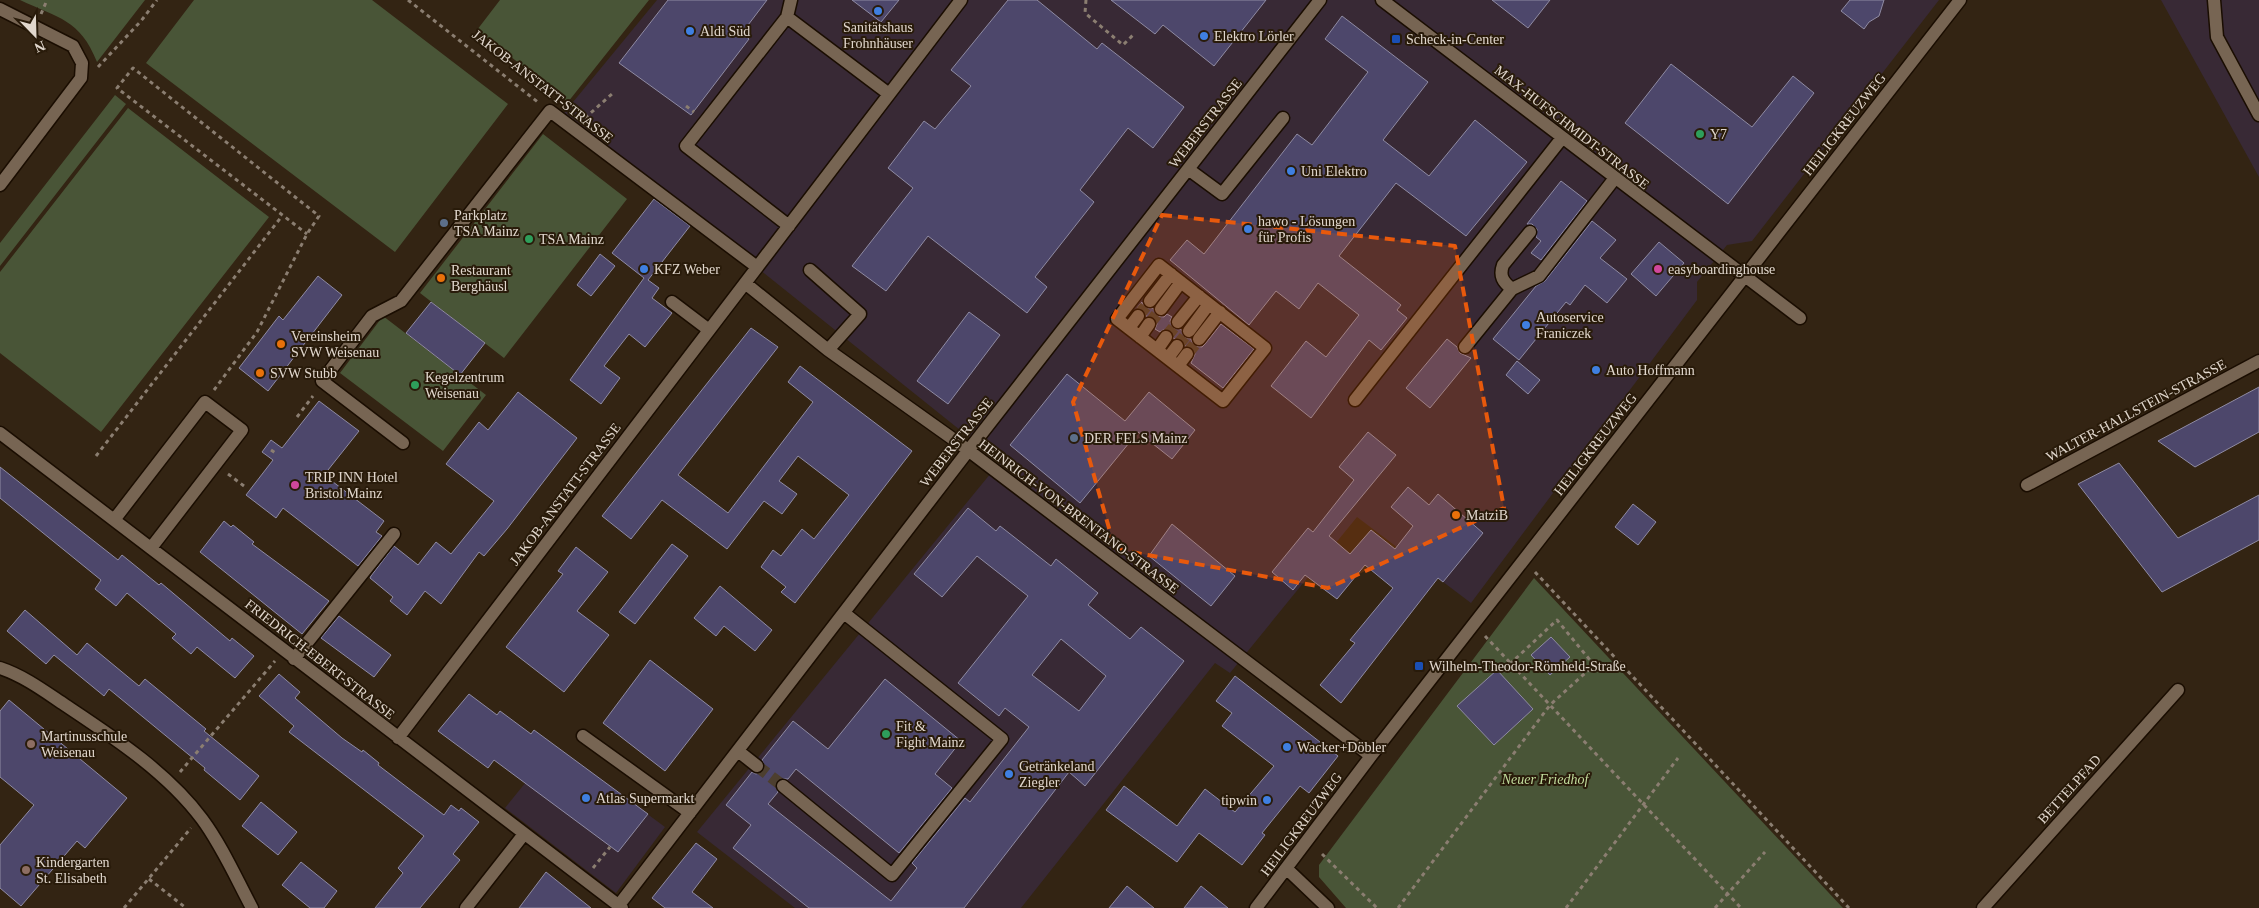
<svg xmlns="http://www.w3.org/2000/svg" width="2259" height="908" viewBox="0 0 2259 908" font-family="Georgia,serif">
	<style>
		.commercial { fill: #382935 }
		.green { fill: #495537 }
		.building { fill: #4d476b; stroke: #8f8ba3; fill-rule: evenodd }
		.lines { fill: none; stroke-linecap: round; stroke-linejoin: round }
		.minor-tunnel { stroke: #4d3f2f; stroke-width: 12; stroke-dasharray: 12 6; stroke-linecap: butt }
		.minor-casing { stroke: #1a0d01; stroke-width: 15 }
		.path { stroke: #8b7e71; stroke-width: 3; stroke-dasharray: 4 4; stroke-linecap: butt }
		.minor { stroke: #776553; stroke-width: 12 }
		.marked { fill: #e8590c; fill-opacity: 0.2; stroke: #e8590c; stroke-width: 4; stroke-dasharray: 10 6; stroke-linejoin: round }
		.shop-dot { fill: #3f7fe0; stroke: #291b0a; stroke-width: 2 }
		.transit-dot { fill: #1a4fb4; stroke: #291b0a; stroke-width: 2 }
		.leisure-dot { fill: #2e9e5b; stroke: #291b0a; stroke-width: 2 }
		.service-dot { fill: #5c6f8a; stroke: #291b0a; stroke-width: 2 }
		.hotel-dot { fill: #d1479c; stroke: #291b0a; stroke-width: 2 }
		.food-dot { fill: #e8710a; stroke: #291b0a; stroke-width: 2 }
		.education-dot { fill: #8d6e63; stroke: #291b0a; stroke-width: 2 }
		.labels { text-anchor: middle; stroke-width: 4; stroke-linejoin: round; paint-order: stroke }
		.poi-label { font-size: 14px; fill: #e1d7cd; stroke: #291b0a; text-anchor: start }
		.street-label { font-size: 14px; fill: #e1d7cd; stroke: #291b0a }
		.park-label { font-size: 14px; font-style: italic; fill: #c1db9c; stroke: #291b0a }
	</style>
	<rect width="100%" height="100%" fill="#332413"/>
	<!-- commercial -->
	<path class="commercial" d="M657 0H1939L1752 241 1727 245 1697 282V300L1471 603 1357 517 1230 673 1215 663 1021 908H795L697 832 1000 462 564 113Z
		M2161 0H2259V177Z
		M555 746 665 827 616 893 505 808Z"/>
	<!-- green -->
	<path class="green" d="M20 0H145L97 62C80 19 58 18 20 0Z
		M194 0H372L508 104 395 252 146 63Z
		M500 0H649L568 102 477 30Z
		M115 95 126 104 0 266V243Z
		M128 108 269 217 101 432 0 353V272Z
		M543 134 627 199 504 358 420 293Z
		M383 316 486 395 443 451 340 373Z
		M1534 578 1843 908H1346L1319 877V865Z"/>
	<!-- building -->
	<path class="building" d="M668 0H767L742 33 749 39 691 115 619 63Z
		M852 0H899L881 22Z
		M1008 0H1037L1097 49 1102 43 1184 107 1153 148 1128 128 1080 190 1094 202 1035 277 1047 287 1027 313 928 236 886 291 852 266 913 188 888 168 924 121 935 129 971 86 951 70Z
		M1111 0H1266L1214 66 1163 25 1155 34Z
		M1492 0H1550L1528 28Z
		M1850 0H1884L1879 16 1869 22 1864 29 1841 11Z
		M1342 16 1428 82 1383 140 1429 176 1475 120 1527 162 1466 236 1396 183 1339 256 1401 305 1397 310 1407 318 1381 350 1369 340 1311 418 1271 386 1306 341 1326 357 1359 315 1318 283 1299 309 1276 291 1249 325 1170 260 1187 240 1204 254 1297 134 1312 145 1368 72 1325 39Z
		M1671 64 1752 127 1793 76 1814 93 1728 204 1625 123Z
		M1561 181 1587 201 1541 260 1531 253 1541 241 1536 237 1537 229 1532 224H1527Z
		M654 199 690 226 648 280 659 288 652 298 672 313 645 347 629 334 604 366 620 378 601 404 570 380 644 278 612 253Z
		M1592 221 1616 240 1600 258 1627 279 1607 303 1585 285 1570 305 1566 302 1519 360 1493 339 1536 286 1545 281Z
		M1659 242 1684 263 1656 296 1631 274Z
		M600 254 615 266 591 296 577 285Z
		M318 276 342 295 268 391 239 368 279 316 283 320Z
		M431 302 485 343 460 375 406 333Z
		M1142 302 1145 308H1153L1157 316 1164 317 1167 314 1172 317 1170 321 1173 328 1181 329 1184 337 1191 339 1194 346 1202 347 1205 344 1221 324 1254 349 1223 388 1191 363 1195 354 1192 348 1185 346 1181 339H1174L1170 330H1163L1160 332 1155 329 1157 324 1154 318 1146 316 1143 310 1137 308Z
		M969 312 1000 335 948 404 917 381Z
		M751 328 778 347 678 475 728 513 813 402 788 382 800 366 912 451 795 603 781 592 786 587 761 567 773 550 781 556 802 529 814 539 849 495 798 456 779 481 797 494 782 514 764 501 727 549 662 500 631 539 602 516Z
		M1447 339 1457 347 1460 353 1471 358 1430 408 1406 388Z
		M1517 361 1540 380 1528 394 1506 375Z
		M1067 374 1125 421 1149 392 1195 430 1172 459 1138 432 1080 503 1010 445Z
		M2259 387V432L2195 467 2158 441Z
		M518 392 577 438 507 529 484 556 479 552 441 604 425 591 407 615 390 601 393 597 370 578 371 576 394 546 418 565 436 542 451 554 494 501 446 464 479 422 488 430Z
		M319 401 359 431 324 475 384 521 376 532 382 536 358 566 283 508 276 518 246 495 273 460 262 452 271 440 282 448Z
		M1368 432 1396 455 1329 536 1350 554 1371 530 1395 549 1413 526 1391 507 1408 487 1429 505 1438 494 1483 533 1443 582 1438 578 1341 703 1320 685 1355 643 1350 640 1393 588 1365 565 1337 599 1305 575 1293 590 1272 572 1308 528 1313 532 1354 480 1339 467Z
		M2119 463 2178 538 2259 495V540L2162 592 2078 484Z
		M0 467 118 560 122 555 159 585 161 583 230 641 232 638 254 656 235 678 197 647 191 654 172 638 176 634 127 593 116 606 95 589 101 580 0 498Z
		M1633 504 1656 522 1638 545 1615 527Z
		M968 508 996 531 1000 526 1051 566 1056 559 1098 593 1088 605 1130 639 1141 627 1184 661 1085 786 1069 772 964 908H809L733 848 751 825 726 805 752 772 756 774 763 771 765 767 762 760 793 721 828 749 885 679 961 741 935 774 952 788 899 853 796 769 788 779H780L775 784 778 792 768 804 891 901 917 868 912 863 965 798 970 802 1029 727 1005 708 999 716 958 683 1028 596 977 556 942 597 914 574ZM1061 639 1106 676 1079 711 1032 675Z
		M224 521 231 527 233 525 254 542 252 544 329 601 302 634 200 552Z
		M1172 524 1235 576 1211 606 1149 556Z
		M672 544 688 556 635 624 619 612Z
		M576 547 608 572 577 611 609 635 564 692 506 647 563 574 558 571Z
		M720 586 772 630 755 651 724 626 716 636 694 618Z
		M25 610 77 655 87 643 139 686 145 679 206 729 204 731 259 776 240 800 204 770 205 768 109 689 104 696 54 655 46 664 7 631Z
		M339 616 391 655 374 677 321 638Z
		M1551 637 1570 657 1550 675 1531 655Z
		M650 660 713 709 665 771 603 723Z
		M1497 670 1533 709 1494 745 1457 706Z
		M279 674 300 692 295 698 342 738 362 752 363 750 379 763 378 765 412 791 444 815 451 805 459 811 461 808 479 822 453 854 460 860 420 908H375L403 873 398 868 424 836 289 732 294 726 259 696Z
		M1235 676 1338 756 1309 793 1300 786 1262 833 1265 835 1242 865 1199 833 1177 862 1106 810 1124 786 1177 826 1205 789 1235 812 1274 766 1222 726 1232 713 1216 701Z
		M469 694 497 715 500 711 531 734 534 730 648 814 618 852 494 760 488 768 438 731Z
		M9 700 127 798 85 848 77 841 21 906 0 888V845L34 805 0 777V711Z
		M261 802 297 832 278 855 242 826Z
		M696 843 717 859 692 892 713 908H665L652 898Z
		M301 862 337 891 324 908H310L282 885Z
		M546 872 591 908H519Z
		M1127 886 1154 908H1109Z
		M1201 886 1228 908H1184Z"/>
	<g class="lines">
		<!-- minor-tunnel -->
		<path class="minor-tunnel" d="M1138 316 1150 301
			M1149 324 1161 309
			M1166 337 1178 322
			M1177 346 1189 331
			M1187 354 1199 339
			M757 766 783 786"/>
		<defs>
			<path id="minor" d="M1382 0 1800 318
				M2214 0 2217 37 2259 115
				M0 9 73 46 82 63 81 78 0 185
				M787 17 791 0
				M1188 169 1222 194 1283 118
				M789 226 686 146 787 17 889 94
				M1159 265 1265 348 1223 401 1117 319Z
				M810 270 860 314 828 350
				M745 283 828 350 960 444 1371 756
				M1512 289C1503 282 1499 276 1503 265L1530 232
				M1150 301 1171 274
				M672 302 709 330
				M1161 309 1181 282
				M1178 322 1199 296
				M1129 328 1138 316
				M1189 331 1209 304
				M1140 337 1149 324
				M1199 339 1220 312
				M1465 347 1512 289 1539 276 1615 178
				M1157 350 1166 337
				M1168 358 1177 346
				M1178 366 1187 354
				M1355 400 1562 138
				M0 433 622 908
				M403 443 322 381 372 316 401 301 550 111 757 267
				M2027 485 2259 361
				M114 520 205 402 242 430 151 548
				M294 659 394 534
				M0 668C24 676 44 691 65 705 113 737 167 772 202 819 222 846 236 878 252 908
				M583 736 690 813
				M398 738 961 0
				M738 751 757 766
				M783 786 892 875 1002 739 844 613
				M1287 869 1328 908
				M619 905 968 451 1320 0
				M466 908 524 834
				M1256 908 1371 756 1960 0
				M1983 908 2178 690"/>
		</defs>
		<!-- minor casing -->
		<use href="#minor" class="minor-casing"/>
		<!-- path -->
		<path class="path" d="M408 0 539 103
			M1086 0 1085 13 1123 45 1135 33
			M41 14 47 0
			M98 67 141 21 157 0
			M686 106 694 112
			M585 118 613 93
			M214 390 257 332 307 234 319 216 133 68 117 88 307 234
			M297 417 313 396
			M271 450 277 454
			M96 456 282 216
			M228 474 244 486
			M1535 572 1849 908
			M1485 636 1741 908
			M180 772 275 661
			M1322 854 1377 908
			M593 868 610 847
			M149 879 186 908
			M124 908 191 828
			M1398 908 1550 705 1594 665 1557 620 1511 663
			M1566 908 1678 758
			M1715 908 1765 852"/>
		<!-- minor -->
		<use href="#minor" class="minor"/>
	</g>
	<!-- marked area -->
	<path class="marked" d="M1162 215 1455 246 1504 508 1328 588 1115 549 1073 402Z"/>
	<!-- markers -->
	<g class="shop-dot">
		<circle cx="878" cy="11" r="5"/>
		<circle cx="690" cy="31" r="5"/>
		<circle cx="1204" cy="36" r="5"/>
		<circle cx="1291" cy="171" r="5"/>
		<circle cx="1248" cy="229" r="5"/>
		<circle cx="644" cy="269" r="5"/>
		<circle cx="1526" cy="325" r="5"/>
		<circle cx="1596" cy="370" r="5"/>
		<circle cx="1287" cy="747" r="5"/>
		<circle cx="1009" cy="774" r="5"/>
		<circle cx="586" cy="798" r="5"/>
		<circle cx="1267" cy="800" r="5"/>
	</g>
	<g class="transit-dot">
		<rect x="1391" y="34" width="10" height="10" rx="2.5"/>
		<rect x="1414" y="661" width="10" height="10" rx="2.5"/>
	</g>
	<g class="leisure-dot">
		<circle cx="1700" cy="134" r="5"/>
		<circle cx="529" cy="239" r="5"/>
		<circle cx="415" cy="385" r="5"/>
		<circle cx="886" cy="734" r="5"/>
	</g>
	<g class="service-dot">
		<circle cx="444" cy="223" r="5"/>
		<circle cx="1074" cy="438" r="5"/>
	</g>
	<g class="hotel-dot">
		<circle cx="1658" cy="269" r="5"/>
		<circle cx="295" cy="485" r="5"/>
	</g>
	<g class="food-dot">
		<circle cx="441" cy="278" r="5"/>
		<circle cx="281" cy="344" r="5"/>
		<circle cx="260" cy="373" r="5"/>
		<circle cx="1456" cy="515" r="5"/>
	</g>
	<g class="education-dot">
		<circle cx="31" cy="744" r="5"/>
		<circle cx="26" cy="870" r="5"/>
	</g>
	<g class="labels">
		<!-- poi labels -->
		<g class="poi-label">
			<text x="878" y="32" text-anchor="middle">Sanitätshaus<tspan x="878" dy="16">Frohnhäuser</tspan></text>
			<text x="700" y="36">Aldi Süd</text>
			<text x="1214" y="41">Elektro Lörler</text>
			<text x="1406" y="44">Scheck-in-Center</text>
			<text x="1710" y="139">Y7</text>
			<text x="1301" y="176">Uni Elektro</text>
			<text x="454" y="220">Parkplatz<tspan x="454" dy="16">TSA Mainz</tspan></text>
			<text x="1258" y="226">hawo - Lösungen<tspan x="1258" dy="16">für Profis</tspan></text>
			<text x="539" y="244">TSA Mainz</text>
			<text x="654" y="274">KFZ Weber</text>
			<text x="1668" y="274">easyboardinghouse</text>
			<text x="451" y="275">Restaurant<tspan x="451" dy="16">Berghäusl</tspan></text>
			<text x="1536" y="322">Autoservice<tspan x="1536" dy="16">Franiczek</tspan></text>
			<text x="291" y="341">Vereinsheim<tspan x="291" dy="16">SVW Weisenau</tspan></text>
			<text x="1606" y="375">Auto Hoffmann</text>
			<text x="270" y="378">SVW Stubb</text>
			<text x="425" y="382">Kegelzentrum<tspan x="425" dy="16">Weisenau</tspan></text>
			<text x="1084" y="443">DER FELS Mainz</text>
			<text x="305" y="482">TRIP INN Hotel<tspan x="305" dy="16">Bristol Mainz</tspan></text>
			<text x="1466" y="520">MatziB</text>
			<text x="1429" y="671">Wilhelm-Theodor-Römheld-Straße</text>
			<text x="896" y="731">Fit &amp;<tspan x="896" dy="16">Fight Mainz</tspan></text>
			<text x="41" y="741">Martinusschule<tspan x="41" dy="16">Weisenau</tspan></text>
			<text x="1297" y="752">Wacker+Döbler</text>
			<text x="1019" y="771">Getränkeland<tspan x="1019" dy="16">Ziegler</tspan></text>
			<text x="596" y="803">Atlas Supermarkt</text>
			<text x="1257" y="805" text-anchor="end">tipwin</text>
			<text x="36" y="867">Kindergarten<tspan x="36" dy="16">St. Elisabeth</tspan></text>
		</g>
		<!-- street labels -->
		<g class="street-label">
			<text transform="translate(543 86) rotate(38)" y="5">JAKOB-ANSTATT-STRASSE</text>
			<text transform="translate(1205 123) rotate(-52)" y="5">WEBERSTRASSE</text>
			<text transform="translate(1844 124) rotate(-52)" y="5">HEILIGKREUZWEG</text>
			<text transform="translate(1572 127) rotate(38)" y="5">MAX-HUFSCHMIDT-STRASSE</text>
			<text transform="translate(2136 410) rotate(-28)" y="5">WALTER-HALLSTEIN-STRASSE</text>
			<text transform="translate(956 442) rotate(-52)" y="5">WEBERSTRASSE</text>
			<text transform="translate(1595 444) rotate(-52)" y="5">HEILIGKREUZWEG</text>
			<text transform="translate(565 494) rotate(-53)" y="5">JAKOB-ANSTATT-STRASSE</text>
			<text transform="translate(1079 516) rotate(37)" y="5">HEINRICH-VON-BRENTANO-STRASSE</text>
			<text transform="translate(320 659) rotate(38)" y="5">FRIEDRICH-EBERT-STRASSE</text>
			<text transform="translate(2069 789) rotate(-48)" y="5">BETTELPFAD</text>
			<text transform="translate(1301 824) rotate(-53)" y="5">HEILIGKREUZWEG</text>
		</g>
		<!-- park labels -->
		<g class="park-label">
			<text x="1545" y="784">Neuer Friedhof</text>
		</g>
	</g>
	<!-- north arrow -->
	<g transform="translate(35 35) rotate(157)" stroke="#291b0a" stroke-width="4" paint-order="stroke">
	<path d="M0-4L9 19L0 12L-9 19Z" fill="#e1d7cd"/>
	<text y="-8" font-size="14" font-weight="bold" text-anchor="middle" fill="#e1d7cd">N</text>
	</g>
</svg>
